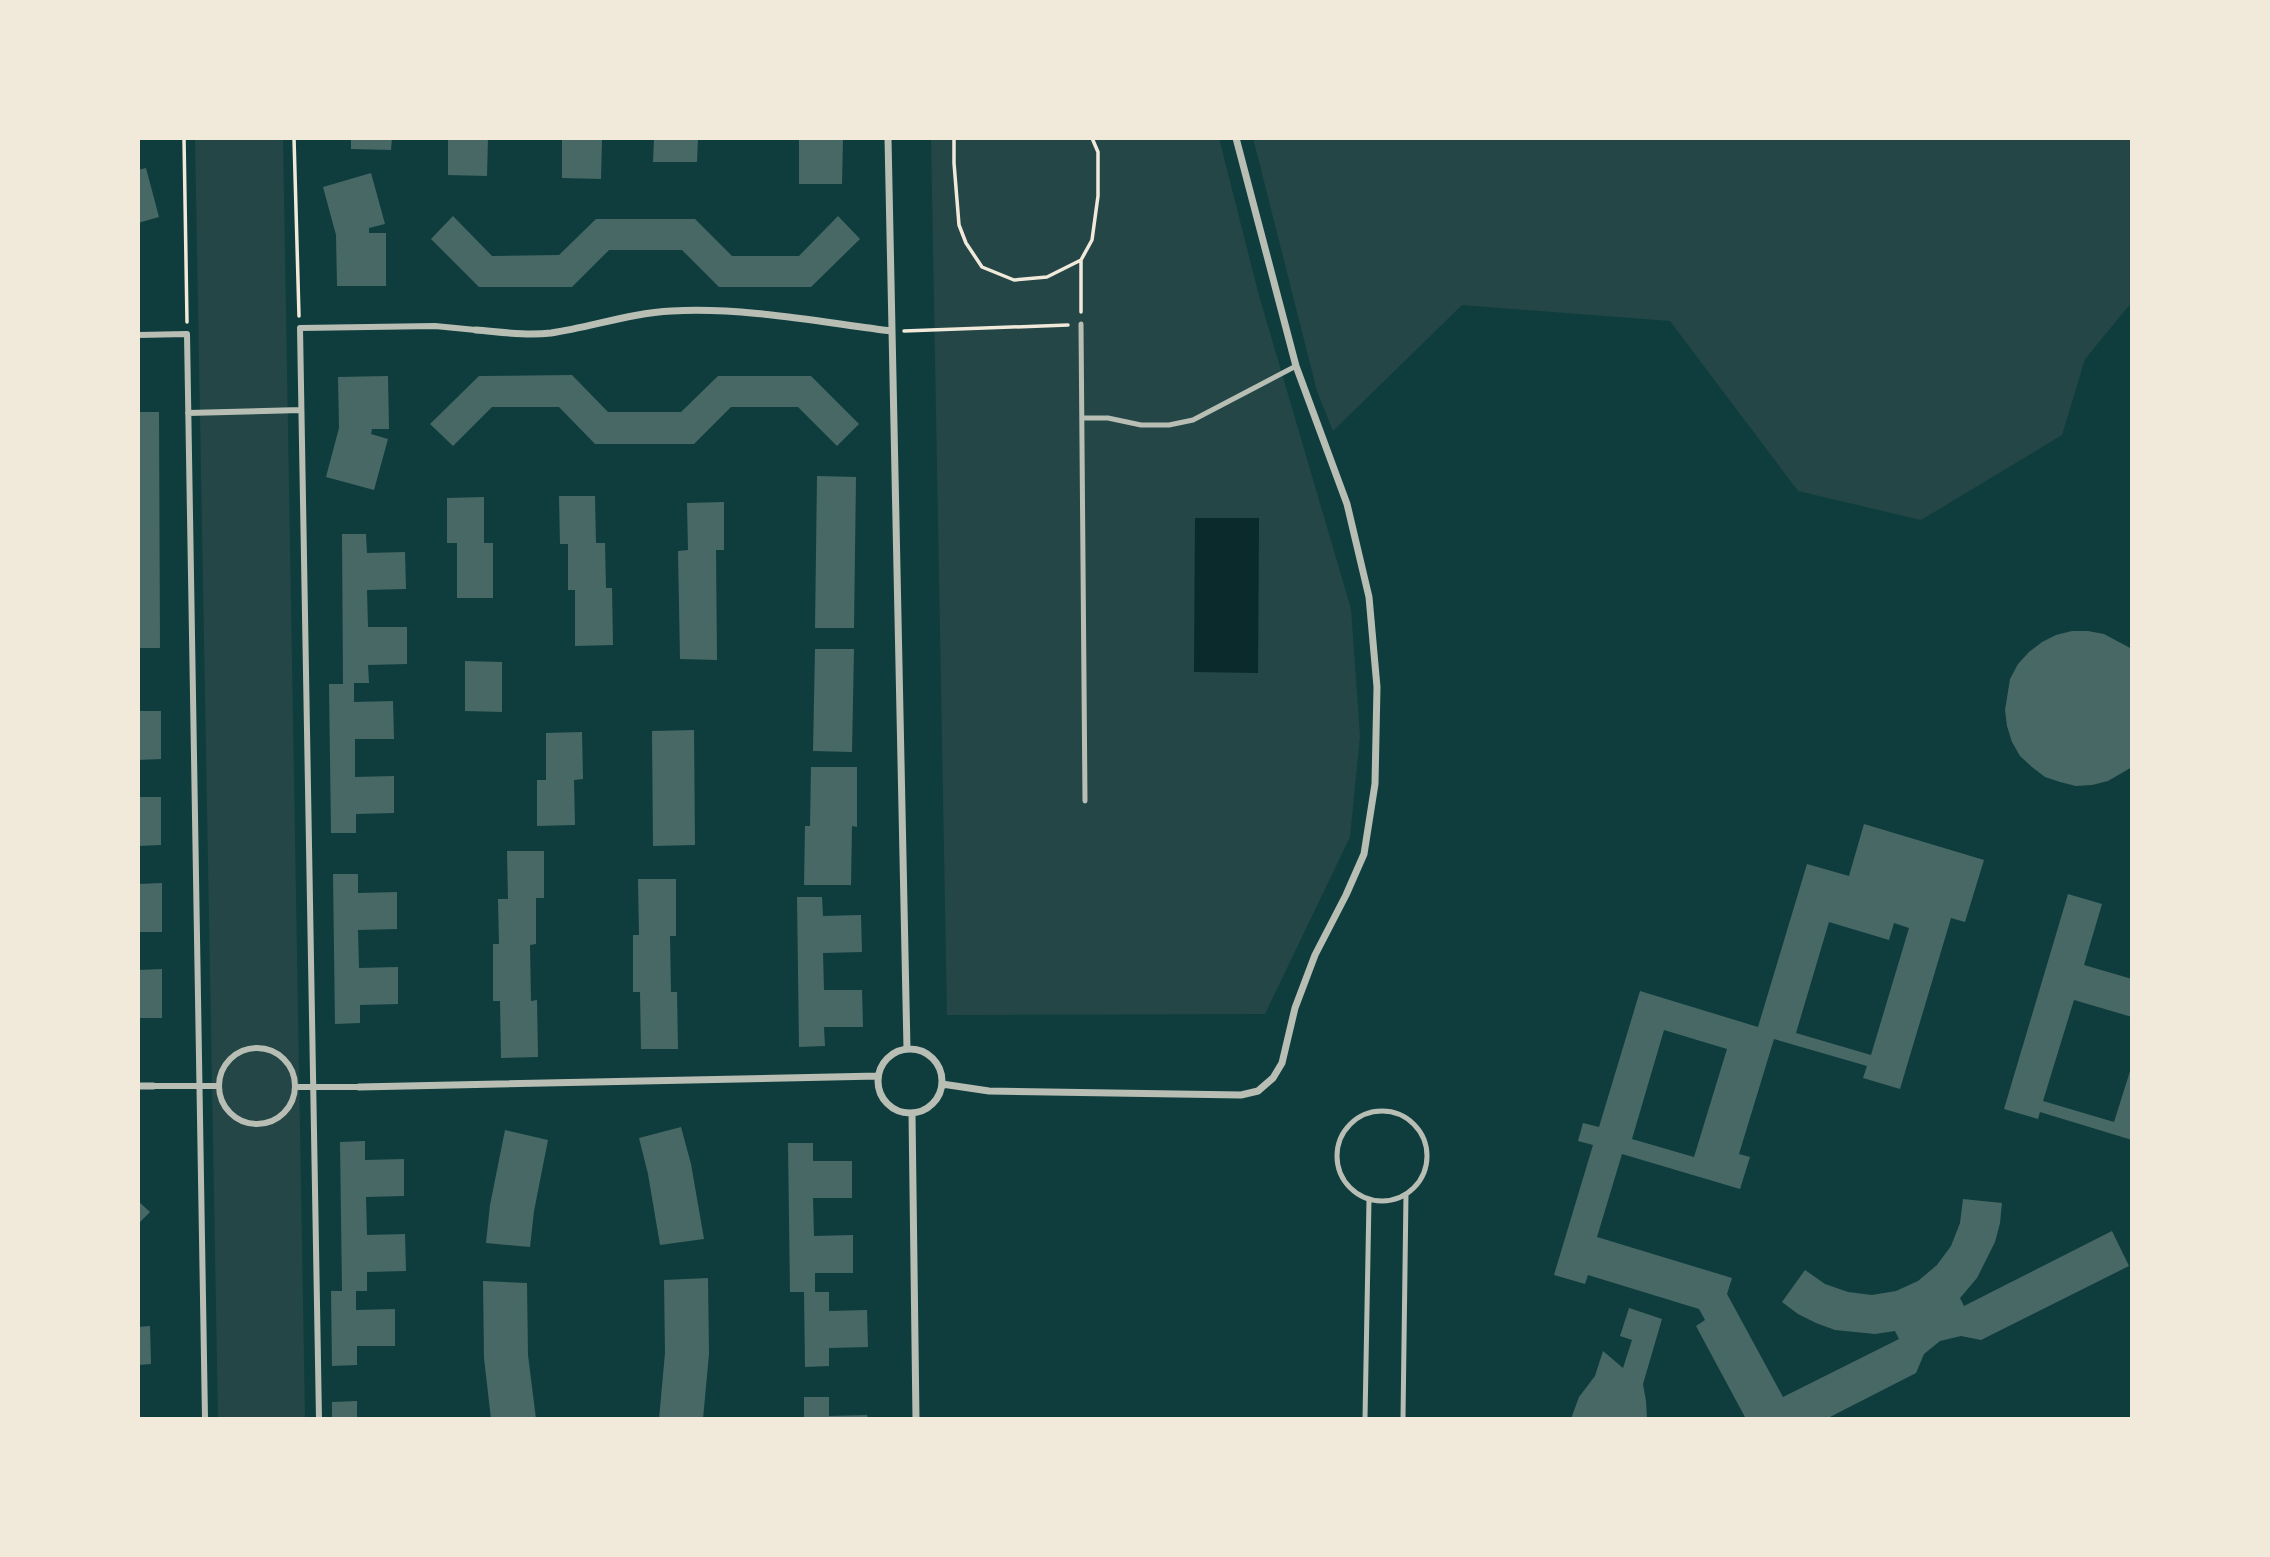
<svg xmlns="http://www.w3.org/2000/svg" width="2270" height="1557" viewBox="0 0 2270 1557" font-family="'DM Sans',sans-serif">
	<style>
		.green { fill: #244646 }
		.water { fill: #0a2a2b }
		.building { fill: #486865; fill-rule: evenodd }
		.lines { fill: none; stroke-linecap: round; stroke-linejoin: round }
		.path { stroke: #f1e9da; stroke-width: 3.5 }
		.service { stroke: #b8beb3; stroke-width: 5 }
		.pedestrian { stroke: #b8beb3; stroke-width: 6 }
		.minor { stroke: #b8beb3; stroke-width: 7 }
	</style>
	<rect width="100%" height="100%" fill="#0f3d3e"/>
	<!-- green -->
	<path class="green" d="M195 138H283L305 1419H218Z
		M931 138H1219L1258 292 1351 609 1360 736 1350 837 1265 1014 947 1015Z
		M1253 138H2132V302L2085 359 2062 435 1921 520 1798 491 1670 321 1462 305 1333 431 1317 391Z"/>
	<!-- water -->
	<path class="water" d="M1195 518H1259L1258 673 1194 672Z"/>
	<!-- building -->
	<path class="building" d="M351 138H392L391 150 351 149Z
		M448 138H488L487 176 448 175Z
		M562 138H602L601 179 562 178Z
		M654 138H698L697 162H653Z
		M799 138H843L842 184H799Z
		M146 168 159 217 138 223V170Z
		M371 173 385 224 369 228V233H386V286H337L336 235 323 187Z
		M453 216 492 256 559 255 596 219H695L732 256H799L838 216 860 239 811 287H719L682 250H609L572 287H479L431 239Z
		M572 375 608 412H681L718 376H811L859 424 837 446 798 407H731L694 444H595L559 407H492L453 446 430 424 479 376Z
		M388 376 389 429H372L371 434 388 439 374 490 326 477 339 428 338 377Z
		M138 412H159L160 648H138Z
		M817 476 856 477 854 628H815Z
		M559 496H595L596 543H605L606 588H612L613 645 575 646V590H568V544H560Z
		M484 497V543H493V598H457V543H447V498Z
		M724 502V550H716L717 660 680 659 678 551 688 550 687 503Z
		M342 534H366L367 553 405 552 406 589 367 590 368 627H407V664L368 665 369 683H354V702L393 701 394 739H355V777L394 776V813L356 814V833H331L329 684H343Z
		M2072 631H2088L2104 634 2132 649V767L2108 781 2092 785 2076 786 2060 782 2045 777 2032 767 2020 756 2012 742 2007 726 2005 710 2010 679 2018 664 2029 652 2042 642 2056 635Z
		M815 649H854L852 752 813 751Z
		M465 661 502 662V712L465 711Z
		M138 711H161V759L138 760Z
		M694 730 695 845 653 846 652 731Z
		M582 732 583 779 574 780 575 825 537 826V780H546V733Z
		M811 767H857V827L852 826 851 885H804L805 826H810Z
		M138 797H161V845L138 846Z
		M1864 824 1984 860 1965 922 1951 918 1900 1089 1863 1078 1867 1066 1774 1039 1739 1154 1750 1157 1740 1189 1622 1154 1597 1237 1732 1278 1727 1294 1783 1397 1899 1339 1895 1331 1875 1334 1835 1330 1816 1323 1798 1314 1782 1302 1805 1270 1825 1284 1848 1292 1872 1295 1896 1291 1918 1281 1937 1265 1951 1246 1960 1223 1963 1199 2002 1203 2000 1223 1995 1242 1977 1278 1960 1298 1964 1306 2112 1231 2129 1266 1981 1340 1961 1336 1940 1341 1924 1354 1916 1373 1826 1419H1746L1696 1326 1705 1320 1699 1309 1588 1275 1585 1284 1554 1275 1593 1145 1578 1141 1583 1123 1599 1127 1640 991 1758 1027 1807 864 1849 876ZM1829 922 1889 940 1894 923 1909 928 1871 1055 1796 1033ZM1664 1030 1727 1049 1694 1157 1632 1139Z
		M507 851H544V898H536V944L530 945 531 1001 537 1000 538 1057 501 1058 500 1001H493V944H499L498 899H508Z
		M333 874H358V893L397 892V929L358 930 359 968 398 967V1004L360 1005V1023L335 1024Z
		M638 879H676V936H670L671 992H677L678 1049H641L640 992H633V935H639Z
		M162 883V932H138V884Z
		M2068 894 2102 904 2084 965 2132 979V1017L2074 1000 2043 1101 2114 1122 2132 1065V1140L2040 1112 2038 1119 2004 1109Z
		M797 897H822L823 916 861 915 862 952 823 953 824 990H862L863 1027H824L825 1046 799 1047Z
		M162 969V1018H138V970Z
		M681 1127 691 1164 704 1239 660 1245 648 1174 639 1138Z
		M505 1130 548 1140 534 1211 530 1247 486 1243 490 1205Z
		M365 1141V1160L404 1159V1196L366 1197 367 1235 405 1234 406 1271 367 1272V1291H356V1310L395 1309V1346H357V1365L332 1366 331 1291H342L340 1142Z
		M788 1143H813V1161H852V1198H813L814 1236 853 1235V1273H815V1292H829V1311L867 1310 868 1347 829 1348V1366L805 1367 804 1292H790Z
		M138 1201 150 1212 138 1224Z
		M708 1278 709 1354 703 1419H659L665 1353 664 1280Z
		M483 1281 527 1283 528 1355 536 1419H491L484 1358Z
		M1629 1308 1662 1319 1643 1384 1646 1401 1647 1419H1571L1579 1397 1595 1376 1603 1351 1623 1368 1632 1340 1620 1336Z
		M150 1326 151 1364 138 1365V1327Z
		M804 1397H829V1416L867 1415 868 1419H804Z
		M357 1401V1419H332V1402Z"/>
	<g class="lines">
		<!-- path -->
		<path class="path" d="M184 138 187 322
			M294 138 299 316
			M954 138V163L959 225 966 243 982 267 1014 280 1047 277 1081 260 1092 240 1098 196V152L1092 138
			M1081 312V260
			M904 331 1068 325"/>
		<!-- service -->
		<path class="service" d="M1081 324 1085 801
			M1083 418H1108L1141 425H1169L1193 420 1296 366
			M1337 1156a45 45 0 1 1 90 0a45 45 0 1 1-90 0Z
			M1365 1419 1369 1199
			M1403 1419 1406 1194"/>
		<!-- pedestrian -->
		<path class="pedestrian" d="M138 335 187 334 205 1419
			M188 413 301 410
			M219 1086a38 38 0 1 1 76 0a38 38 0 1 1-76 0Z
			M153 1086H219
			M295 1087H359
			M319 1419 300 328 435 326 476 330"/>
		<!-- minor -->
		<path class="minor" d="M888 138 907 1049
			M476 330C501 332 526 336 551 333 592 327 630 313 672 311 745 307 820 322 892 331
			M878 1081a32 32 0 1 1 64 0a32 32 0 1 1-64 0Z
			M942 1084 989 1091 1241 1095 1258 1091 1273 1078 1282 1063 1295 1008 1315 955 1346 895 1364 854 1375 784 1377 687 1369 597 1347 504 1296 366 1236 138
			M138 1086H153
			M359 1087 878 1076
			M912 1113 916 1419"/>
	</g>
	<!-- border -->
	<rect width="2270" height="1557" fill="none" stroke="#f1e9da" stroke-width="280"/>
</svg>
